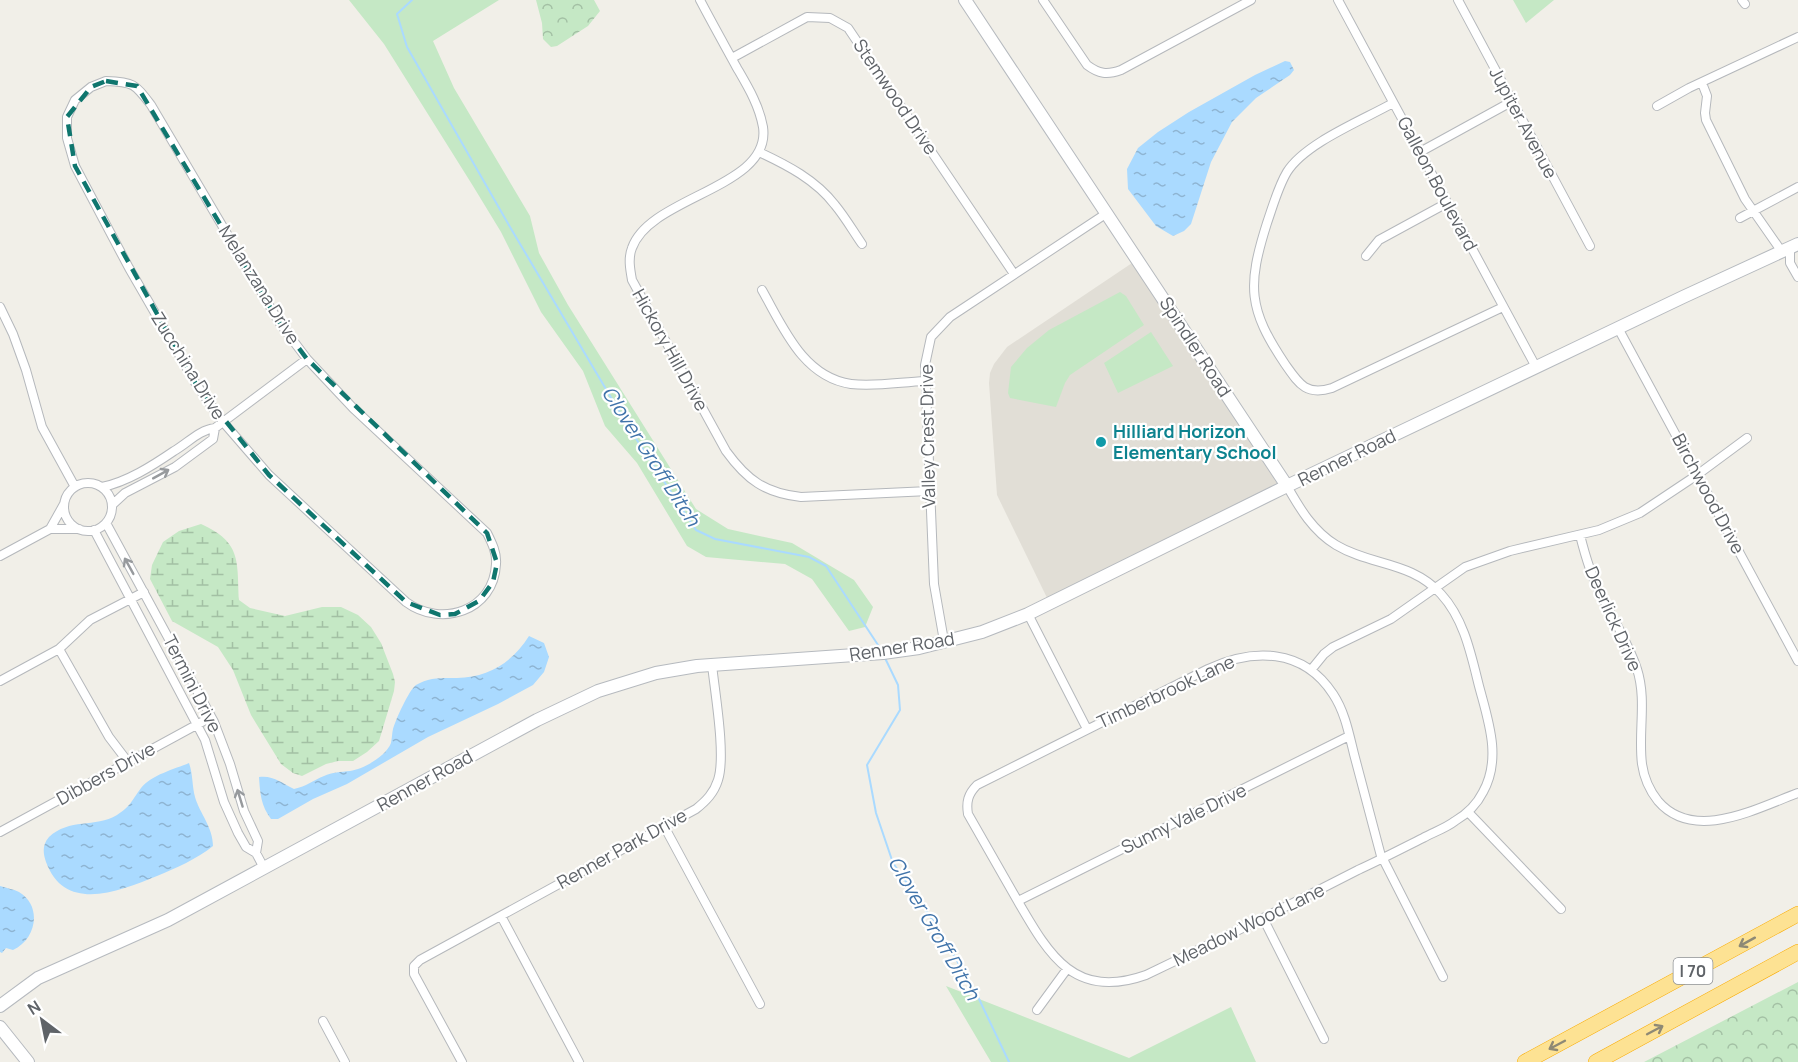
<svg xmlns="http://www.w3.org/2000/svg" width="1798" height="1062" viewBox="0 0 1798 1062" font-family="Manrope,sans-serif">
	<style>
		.education { fill: #e1ded6 }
		.green { fill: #c5e8c5 }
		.forest { fill: url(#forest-crowns) }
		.wetland { fill: url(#wetland-marsh) }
		.water { fill: url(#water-ripples) }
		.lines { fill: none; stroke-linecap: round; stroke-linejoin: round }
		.stream { stroke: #aadaff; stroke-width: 2 }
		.street-casing { stroke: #b5b8bc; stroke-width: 10 }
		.secondary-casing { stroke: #b6babf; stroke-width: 14 }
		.highway-casing { stroke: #f9ab00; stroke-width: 16 }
		.street { stroke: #fff; stroke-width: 8 }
		.secondary { stroke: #fff; stroke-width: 12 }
		.highway { stroke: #fde293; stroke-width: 15 }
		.oneway { stroke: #979a9d }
		.oneway2 { stroke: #8e8975 }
		.marked { fill: none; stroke: #0f766e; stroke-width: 4.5; stroke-dasharray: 12 8; stroke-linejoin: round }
		.culture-dot { fill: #0f9aa8; stroke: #fff; stroke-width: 2 }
		.labels { text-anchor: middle; stroke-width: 4.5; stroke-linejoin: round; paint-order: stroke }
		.shield { fill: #fff; stroke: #8f9295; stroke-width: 1.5 }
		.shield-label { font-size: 16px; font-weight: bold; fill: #5f6368 }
		.street-label { font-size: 18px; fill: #5f6368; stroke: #fff }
		.culture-label { font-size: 18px; font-weight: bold; fill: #0d838f; stroke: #fff; text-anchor: start }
		.water-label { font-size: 20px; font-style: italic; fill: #4174aa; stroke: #fff }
	</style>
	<defs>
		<pattern id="forest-crowns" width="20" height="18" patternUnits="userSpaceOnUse" patternTransform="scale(1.5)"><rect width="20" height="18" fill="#c5e8c5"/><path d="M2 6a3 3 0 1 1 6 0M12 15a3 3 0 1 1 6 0" fill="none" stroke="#a3c0a4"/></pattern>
		<pattern id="wetland-marsh" width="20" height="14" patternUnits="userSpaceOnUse" patternTransform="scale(1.5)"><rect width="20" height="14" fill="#c5e8c5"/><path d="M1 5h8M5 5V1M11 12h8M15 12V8" fill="none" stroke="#a3c0a4"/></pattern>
		<pattern id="water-ripples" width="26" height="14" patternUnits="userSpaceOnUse" patternTransform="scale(1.5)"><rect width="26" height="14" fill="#aadaff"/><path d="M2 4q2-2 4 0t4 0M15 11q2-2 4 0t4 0" fill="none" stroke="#8eb4d2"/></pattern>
	</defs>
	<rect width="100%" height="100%" fill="#f1efe8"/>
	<!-- education -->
	<path class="education" d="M1138 259 1287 486 1050 604 997 495 989 383 990 373 994 364 1007 347Z"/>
	<!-- green -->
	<path class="green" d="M349 0H499L433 41 454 88 530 216 539 253 568 305 696 509 728 529 792 543 854 580 873 607 865 627 849 631 812 579 785 564 706 557 687 546 637 463 605 426 583 371 541 312 501 232 473 186 384 44Z
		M1513 0H1554L1526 23Z
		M1120 292 1126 296 1144 325 1070 375 1065 383 1056 407 1010 398 1008 393 1011 367 1027 348 1049 330Z
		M1151 332 1173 366 1118 393 1104 363Z
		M946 986 1129 1058 1231 1007 1256 1062H991Z"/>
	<!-- forest -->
	<path class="forest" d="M536 0H594L600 11 588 26 557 46 551 47 543 39 542 23Z
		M1798 982V1062H1644Z"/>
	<!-- wetland -->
	<path class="wetland" d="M201 524C242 542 237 562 239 600L250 608 285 616 322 607H341L358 615 371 627 381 643 393 674 395 682 394 691 379 741 367 752 353 761H338L326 764 302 776 293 773 281 764 251 715 233 670 218 647 172 621 150 579 152 565 163 542 179 531Z"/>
	<!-- water -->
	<path class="water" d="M1285 61 1290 62 1294 70 1290 75 1256 98 1232 122 1211 162 1191 224 1184 231 1173 236 1156 226 1128 189 1127 169 1138 148 1158 132 1189 112 1255 75Z
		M529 636 544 643 549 657 544 672 533 685 498 704 428 737 347 784 313 799 278 819H271C261 806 260 793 259 777 273 775 282 783 294 789 307 786 312 781 324 776 332 772 341 772 350 771 364 769 386 756 391 743 392 738 392 733 393 729 396 719 409 690 416 685 429 677 443 678 457 678 488 677 512 663 529 636Z
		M189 763C193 774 192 786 195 797 200 814 213 827 213 846 197 859 176 868 157 876 120 891 65 914 46 862 43 853 42 845 49 837 69 818 95 828 117 815 131 806 132 800 141 788 151 775 175 769 189 763Z
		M0 886C6 888 13 889 19 892 43 906 36 940 13 950L6 948 2 953 0 952Z"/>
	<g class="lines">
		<!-- stream -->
		<path class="stream" d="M412 0 397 14 407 47 510 227 629 428 696 530 715 539 809 557 826 566 880 648
			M885 658 898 685 900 710 867 765 876 813 893 863 938 928 979 999 1009 1062"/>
		<defs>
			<path id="street" d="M700 0C712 23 725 46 737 68 748 87 759 105 763 127 772 188 650 196 632 248 628 258 630 269 632 280L726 451C747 480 765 493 801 497L929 491
				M1043 0 1087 65C1099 74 1107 75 1121 70L1251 0
				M1338 0 1536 367
				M1458 0 1590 246
				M1742 0 1745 4
				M732 58 807 17 830 18 848 28 1014 274
				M106 81C134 82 135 84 151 105L279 322 307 359 353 408 487 533C492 543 497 553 496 564 494 611 441 628 406 602L269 475 223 422 196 384 129 268 75 166 67 138V117L75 100 91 87Z
				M1702 83 1707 96 1705 113 1706 120 1745 199 1782 252
				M1393 103C1363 120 1305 143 1287 172 1278 187 1273 206 1267 223 1247 286 1248 309 1285 364 1299 384 1306 396 1332 388L1503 307
				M1657 106 1689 88 1798 37
				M759 152C787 165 816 180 835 205 845 217 853 231 862 244
				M1420 152 1511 102
				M1740 218 1798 187
				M1790 248V263L1798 277
				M1366 256 1379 240 1447 203
				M762 290C783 327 803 377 851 384 875 387 901 382 925 381
				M0 307 13 334 26 370 42 427 75 487
				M1618 328 1798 661
				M64 507a24 24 0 1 1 48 0a24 24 0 1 1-48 0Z
				M1287 486C1300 509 1313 531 1336 545 1371 566 1411 561 1441 594 1464 619 1471 654 1479 686 1488 720 1502 758 1483 792 1477 804 1467 814 1455 821 1446 828 1434 832 1423 838 1401 849 1380 860 1358 870 1288 906 1217 941 1146 975 1073 1001 1048 953 1016 898 1000 870 984 842 968 814 966 802 968 794 977 785L1208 669C1253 648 1303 648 1333 694 1345 712 1349 734 1354 754 1363 788 1372 822 1381 856L1383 859 1443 977
				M102 487C127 482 152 466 174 451 188 443 199 430 215 428L307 359
				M112 505 125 493 175 467 213 439 215 428
				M106 523 214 722 230 764 244 811 258 841 256 853
				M50 529 64 504
				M94 530 205 740 224 802 238 833 246 847 256 853 264 868
				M1580 535C1585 555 1591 576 1601 595 1613 619 1628 642 1637 669 1647 700 1638 732 1642 764 1644 778 1650 791 1658 801 1694 843 1757 808 1798 793
				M0 556 50 529H79
				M1028 614 1087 729
				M944 641 934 584 925 365 931 337 950 317 1107 213
				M59 649 109 737 128 762
				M1311 670 1324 654 1333 647 1391 619 1465 567 1510 551 1599 530 1640 513 1697 475 1747 438
				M0 681 59 649 90 620 144 592
				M1468 812 1561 909
				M664 826 760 1004
				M0 832 211 717
				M1018 901 1349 736
				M501 916 579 1062
				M1263 918 1324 1039
				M1037 1010 1067 969
				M323 1021 345 1062
				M462 1062 414 974V966L420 960 696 809C706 801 714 793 718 780 726 756 715 693 712 665"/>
			<path id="secondary" d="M965 0 1287 486
				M0 1006 38 978 168 920 537 720 598 691 656 673 697 666 883 653 919 648 982 632 1028 614 1287 486 1683 297 1798 244
				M0 1027 28 1062"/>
			<path id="highway" d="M1525 1062 1798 914
				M1596 1062 1798 952"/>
		</defs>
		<!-- street casing -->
		<use href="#street" class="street-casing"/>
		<!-- secondary casing -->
		<use href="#secondary" class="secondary-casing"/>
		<!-- highway casing -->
		<use href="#highway" class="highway-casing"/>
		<!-- street -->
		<use href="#street" class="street"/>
		<!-- secondary -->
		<use href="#secondary" class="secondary"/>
		<!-- highway -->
		<use href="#highway" class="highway"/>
	</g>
	<!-- one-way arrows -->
	<defs><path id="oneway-shaft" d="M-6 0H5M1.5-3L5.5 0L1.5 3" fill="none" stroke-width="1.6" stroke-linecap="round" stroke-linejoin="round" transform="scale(1.5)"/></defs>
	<g class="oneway">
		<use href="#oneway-shaft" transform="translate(161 474) rotate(-29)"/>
		<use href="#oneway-shaft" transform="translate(129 566) rotate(-119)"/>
		<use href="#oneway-shaft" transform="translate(240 798) rotate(-107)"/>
	</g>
	<g class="oneway2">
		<use href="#oneway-shaft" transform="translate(1747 942) rotate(151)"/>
		<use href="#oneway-shaft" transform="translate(1655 1030) rotate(-28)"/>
		<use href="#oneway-shaft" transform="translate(1557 1045) rotate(152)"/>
	</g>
	<!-- marked area -->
	<path class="marked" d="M106 81 137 86 279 322 307 359 487 533 497 563 493 582 479 601 455 614 440 615 406 602 269 475 196 384 75 166 67 117 91 87Z"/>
	<!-- markers -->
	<circle class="culture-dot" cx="1101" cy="442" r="6"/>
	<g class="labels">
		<!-- shield labels -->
		<rect class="shield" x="1673.5" y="958" width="39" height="26" rx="4.5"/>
		<g class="shield-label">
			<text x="1693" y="977">I 70</text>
		</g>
		<!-- street labels -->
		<g class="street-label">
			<text transform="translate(895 97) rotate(56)" y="6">Stemwood Drive</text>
			<text transform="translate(1523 123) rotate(62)" y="6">Jupiter Avenue</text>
			<text transform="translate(1437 184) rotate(62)" y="6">Galleon Boulevard</text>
			<text transform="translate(259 285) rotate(58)" y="6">Melanzana Drive</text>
			<text transform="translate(1195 347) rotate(57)" y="6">Spindler Road</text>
			<text transform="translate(670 350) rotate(61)" y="6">Hickory Hill Drive</text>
			<text transform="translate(188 366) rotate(58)" y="6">Zucchina Drive</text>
			<text transform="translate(928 436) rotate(-91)" y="6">Valley Crest Drive</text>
			<text transform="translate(1347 458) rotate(-26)" y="6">Renner Road</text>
			<text transform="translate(1708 494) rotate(62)" y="6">Birchwood Drive</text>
			<text transform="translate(1613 619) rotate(66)" y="6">Deerlick Drive</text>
			<text transform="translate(902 647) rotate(-9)" y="6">Renner Road</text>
			<text transform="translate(192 684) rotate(63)" y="6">Termini Drive</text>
			<text transform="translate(1166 692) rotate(-25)" y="6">Timberbrook Lane</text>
			<text transform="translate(106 774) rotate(-29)" y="6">Dibbers Drive</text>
			<text transform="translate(425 781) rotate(-29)" y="6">Renner Road</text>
			<text transform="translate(1184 819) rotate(-26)" y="6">Sunny Vale Drive</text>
			<text transform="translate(622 849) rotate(-29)" y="6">Renner Park Drive</text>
			<text transform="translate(1249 925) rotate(-26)" y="6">Meadow Wood Lane</text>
		</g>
		<!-- culture labels -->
		<g class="culture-label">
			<text x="1113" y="438">Hilliard Horizon<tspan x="1113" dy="21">Elementary School</tspan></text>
		</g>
		<!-- water labels -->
		<g class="water-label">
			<text transform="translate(651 456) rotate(57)" y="7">Clover Groff Ditch</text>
			<text transform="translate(934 928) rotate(60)" y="7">Clover Groff Ditch</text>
		</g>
	</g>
	<!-- north arrow -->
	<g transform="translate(42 1020) rotate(328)" stroke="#ffffff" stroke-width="4.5" paint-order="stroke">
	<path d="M0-4.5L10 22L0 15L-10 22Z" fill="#5f6368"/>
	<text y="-9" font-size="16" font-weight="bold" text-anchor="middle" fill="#5f6368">N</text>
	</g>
</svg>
